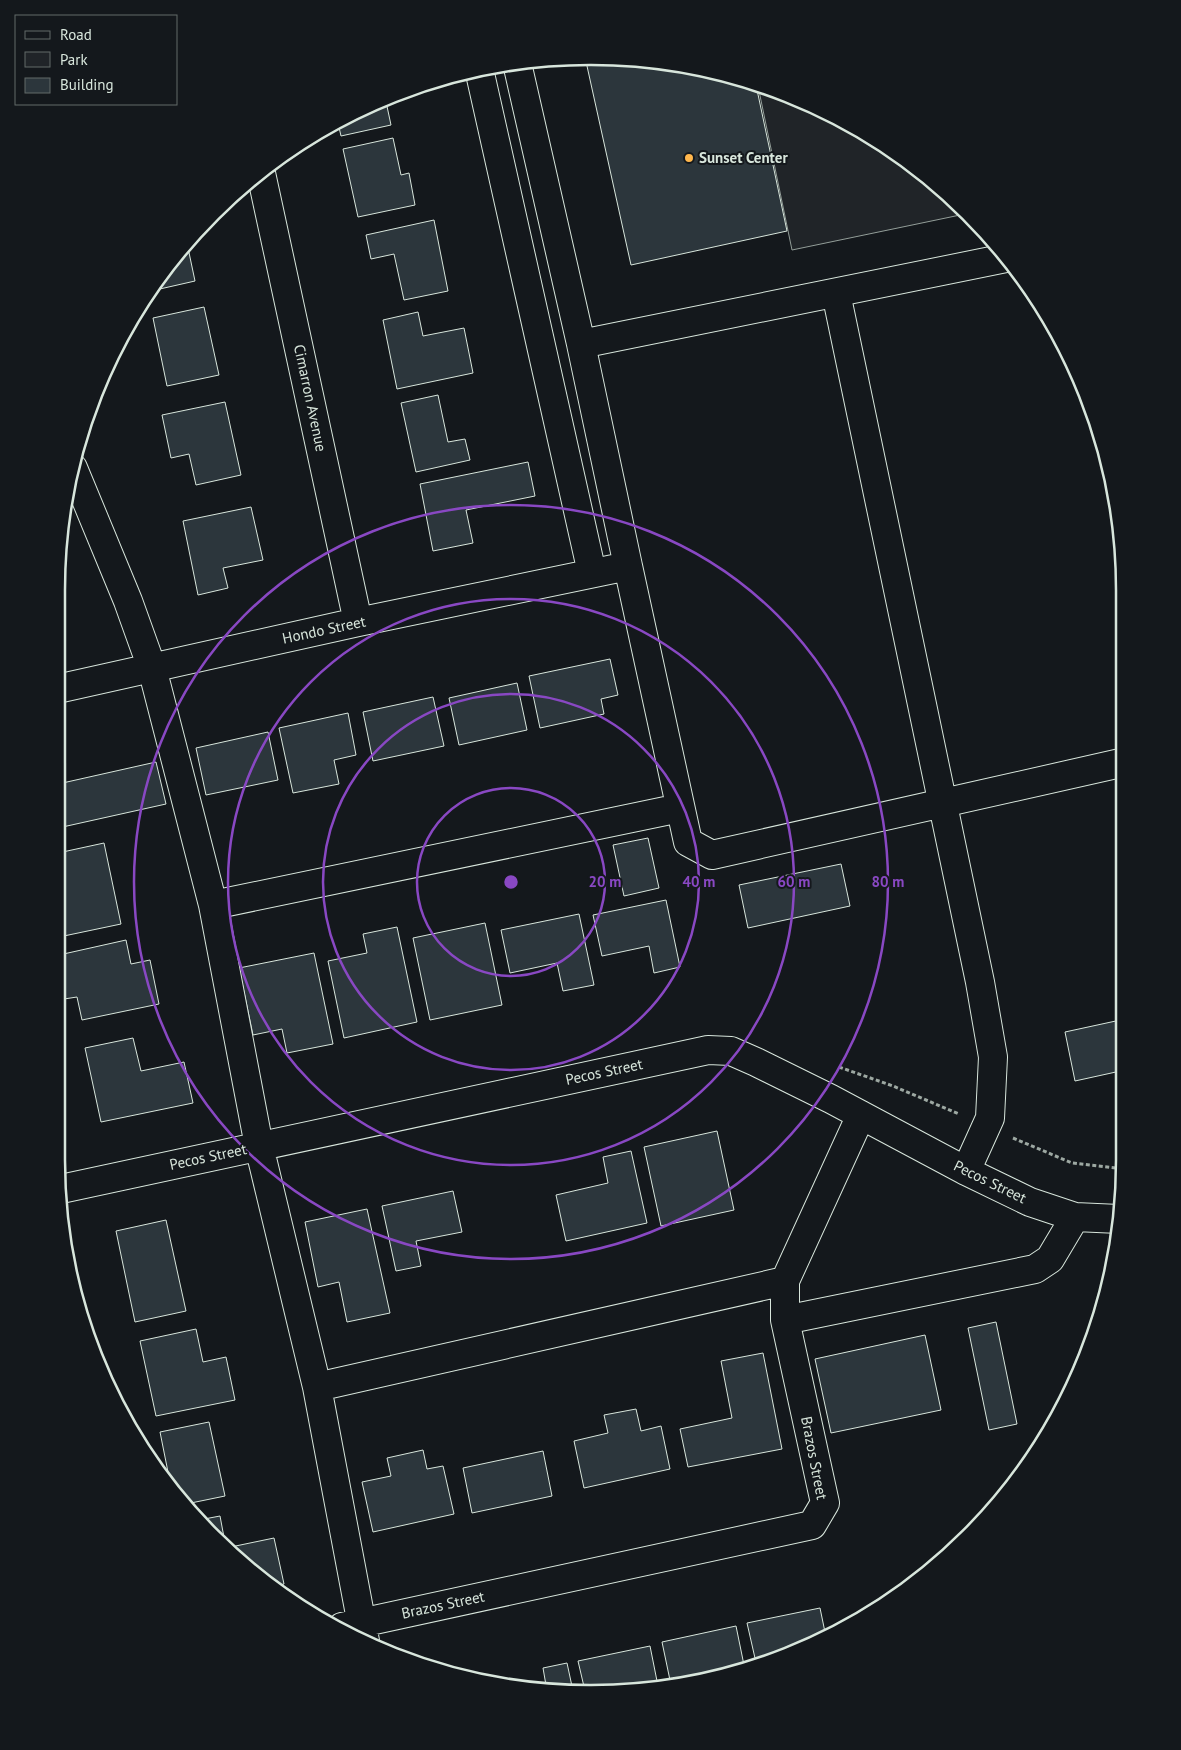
<svg xmlns="http://www.w3.org/2000/svg" width="1181" height="1750" viewBox="0 0 1181 1750" font-family="'PT Sans',sans-serif">
	<style>
		.green { fill: #202428; stroke: #939e99 }
		.building { fill: #2c363c; stroke: #d8e6dc }
		.lines { fill: none; stroke-linecap: round; stroke-linejoin: round }
		.minor-casing { stroke: #d8e6dc; stroke-width: 30 }
		.path { stroke: #9da8a2; stroke-width: 3; stroke-dasharray: 4 2.5; stroke-linecap: butt }
		.minor { stroke: #14181c; stroke-width: 28 }
		.ring { fill: none; stroke: #8948c3; stroke-width: 2.5 }
		.poi-dot { fill: #ffb74d; stroke: #14181c; stroke-width: 2 }
		.labels { text-anchor: middle; stroke-width: 4; stroke-linejoin: round; paint-order: stroke }
		.poi-label { font-size: 15px; font-weight: bold; fill: #d8e6dc; stroke: #14181c; text-anchor: start }
		.street-label { font-size: 15px; fill: #d8e6dc; stroke: #14181c }
		.rim { fill: none; stroke: #d8e6dc; stroke-width: 2.5 }
		.centre { fill: #8948c3; stroke: #14181c; stroke-width: 2.5 }
		.ring-label { font-size: 15px; text-anchor: middle; font-weight: bold; fill: #8948c3; stroke: #14181c; stroke-width: 4; stroke-linejoin: round; paint-order: stroke }
	</style>
	<rect width="100%" height="100%" fill="#14181c"/>
	<!-- green -->
	<path class="green" d="M758 86 795 97 887 146 964 210 965 214 792 250Z"/>
	<!-- building -->
	<path class="building" d="M590 56 694 66 756 85 787 231 631 265 585 57Z
		M385 97 391 125 341 136 338 123Z
		M393 138 401 175 409 173 415 205 358 217 343 149Z
		M434 220 448 291 404 300 394 254 371 259 366 235Z
		M187 243 195 281 151 291 166 265Z
		M204 307 219 375 167 386 153 318Z
		M418 312 423 336 464 328 473 373 397 389 383 320Z
		M438 395 448 442 465 439 470 460 416 472 401 403Z
		M225 402 241 475 196 485 189 454 171 458 162 415Z
		M528 462 535 496 466 510 473 543 433 551 420 484Z
		M251 507 263 560 223 568 228 588 198 595 183 521Z
		M610 659 618 695 601 699 604 714 540 728 529 676Z
		M517 683 527 730 459 745 449 698Z
		M433 697 444 746 373 761 363 712Z
		M348 713 356 755 334 760 339 784 293 793 279 728Z
		M268 732 278 780 206 795 196 748Z
		M156 762 166 804 58 828V784Z
		M648 838 659 888 624 896 613 845Z
		M104 843 121 924 59 937 58 853Z
		M841 864 850 906 748 928 739 885Z
		M666 900 680 967 654 973 649 946 602 956 593 915Z
		M579 914 594 985 563 991 557 963 510 973 501 930Z
		M485 923 502 1005 430 1020 413 938Z
		M397 927 417 1022 344 1038 328 961 367 953 363 934Z
		M126 940 131 964 150 960 159 1004 82 1020 77 997 64 999 59 974V955Z
		M314 953 333 1044 287 1053 282 1029 253 1035 239 968Z
		M1125 1019V1070L1075 1081 1065 1032Z
		M133 1038 141 1071 184 1062 193 1103 101 1122 85 1048Z
		M717 1131 734 1210 661 1226 644 1147Z
		M631 1151 647 1223 566 1241 556 1195 608 1183 603 1157Z
		M453 1191 462 1232 416 1241 421 1266 396 1271 382 1206Z
		M367 1209 390 1313 347 1322 339 1282 318 1287 305 1222Z
		M166 1220 186 1311 135 1322 116 1231Z
		M996 1322 1017 1424 989 1430 968 1328Z
		M196 1329 203 1362 226 1357 235 1400 156 1416 140 1341Z
		M925 1335 941 1410 831 1433 815 1359Z
		M763 1353 782 1449 688 1467 680 1429 732 1418 721 1361Z
		M636 1409 641 1431 661 1426 670 1469 584 1488 574 1441 608 1433 604 1415Z
		M209 1422 225 1496 186 1504 171 1487 160 1432Z
		M423 1450 427 1469 443 1466 454 1514 373 1532 362 1482 391 1476 387 1458Z
		M543 1451 552 1496 472 1513 463 1468Z
		M220 1516 226 1548 274 1538 284 1584 272 1587 265 1583 213 1537 199 1520Z
		M820 1608 826 1637 757 1667 747 1623Z
		M736 1626 745 1670 695 1683 671 1685 662 1642Z
		M650 1646 658 1686 585 1691 578 1661Z
		M567 1663 573 1691 555 1693 547 1691 543 1668Z"/>
	<g class="lines">
		<defs>
			<path id="minor" d="M517 63 581 344
				M479 69 592 573
				M261 173 358 622
				M836 293 980 982 993 1057 990 1118 966 1171
				M73 468 128 601 152 668 213 905 259 1146 317 1387 365 1641
				M628 566 688 842 712 855 1125 762
				M57 689 358 622 628 566 581 344 1006 258
				M213 905 680 808
				M61 1189 708 1050 731 1051 756 1062 831 1099 966 1171 1030 1202 1075 1217 1119 1219
				M785 1320 1035 1269 1050 1259 1075 1217
				M317 1387 785 1281
				M342 1627 812 1525 825 1503 785 1320V1281L861 1115"/>
		</defs>
		<!-- minor casing -->
		<use href="#minor" class="minor-casing"/>
		<!-- path -->
		<path class="path" d="M839 1067 893 1086 959 1114
			M1013 1138 1072 1163 1124 1169"/>
		<!-- minor -->
		<use href="#minor" class="minor"/>
	</g>
	<!-- distance rings -->
	<g class="ring">
		<circle cx="511" cy="882" r="94"/>
		<circle cx="511" cy="882" r="188"/>
		<circle cx="511" cy="882" r="283"/>
		<circle cx="511" cy="882" r="377"/>
	</g>
	<!-- markers -->
	<circle class="poi-dot" cx="689" cy="158" r="5"/>
	<g class="labels">
		<!-- poi labels -->
		<g class="poi-label">
			<text x="699" y="163">Sunset Center</text>
		</g>
		<!-- street labels -->
		<g class="street-label">
			<text transform="translate(310 398) rotate(78)" y="5">Cimarron Avenue</text>
			<text transform="translate(324 630) rotate(-12)" y="5">Hondo Street</text>
			<text transform="translate(604 1072) rotate(-12)" y="5">Pecos Street</text>
			<text transform="translate(208 1157) rotate(-12)" y="5">Pecos Street</text>
			<text transform="translate(990 1182) rotate(26)" y="5">Pecos Street</text>
			<text transform="translate(814 1458) rotate(79)" y="5">Brazos Street</text>
			<text transform="translate(443 1605) rotate(-12)" y="5">Brazos Street</text>
		</g>
	</g>
	<!-- crop -->
	<path d="M0 0H1181V1750H0ZM590 65H591A525 525 0 0 1 1116 590V1160A525 525 0 0 1 591 1685H590A525 525 0 0 1 65 1160V590A525 525 0 0 1 590 65Z" fill="#14181c" fill-rule="evenodd"/>
	<path class="rim" d="M590 65H591A525 525 0 0 1 1116 590V1160A525 525 0 0 1 591 1685H590A525 525 0 0 1 65 1160V590A525 525 0 0 1 590 65Z"/>
	<circle cx="511" cy="882" r="8" class="centre"/>
	<g class="ring-label">
		<text x="605" y="887">20 m</text>
		<text x="699" y="887">40 m</text>
		<text x="794" y="887">60 m</text>
		<text x="888" y="887">80 m</text>
	</g>
	<!-- legend -->
	<rect x="15" y="15" width="162" height="90" fill="#14181c" stroke="#626a69"/>
	<rect x="25" y="31" width="25" height="8" fill="#14181c" stroke="#626a69"/>
	<text x="60" y="40" font-size="15" fill="#d8e6dc">Road</text>
	<rect x="25" y="52" width="25" height="15" fill="#202428" stroke="#626a69"/>
	<text x="60" y="65" font-size="15" fill="#d8e6dc">Park</text>
	<rect x="25" y="78" width="25" height="15" fill="#2c363c" stroke="#626a69"/>
	<text x="60" y="90" font-size="15" fill="#d8e6dc">Building</text>
</svg>
